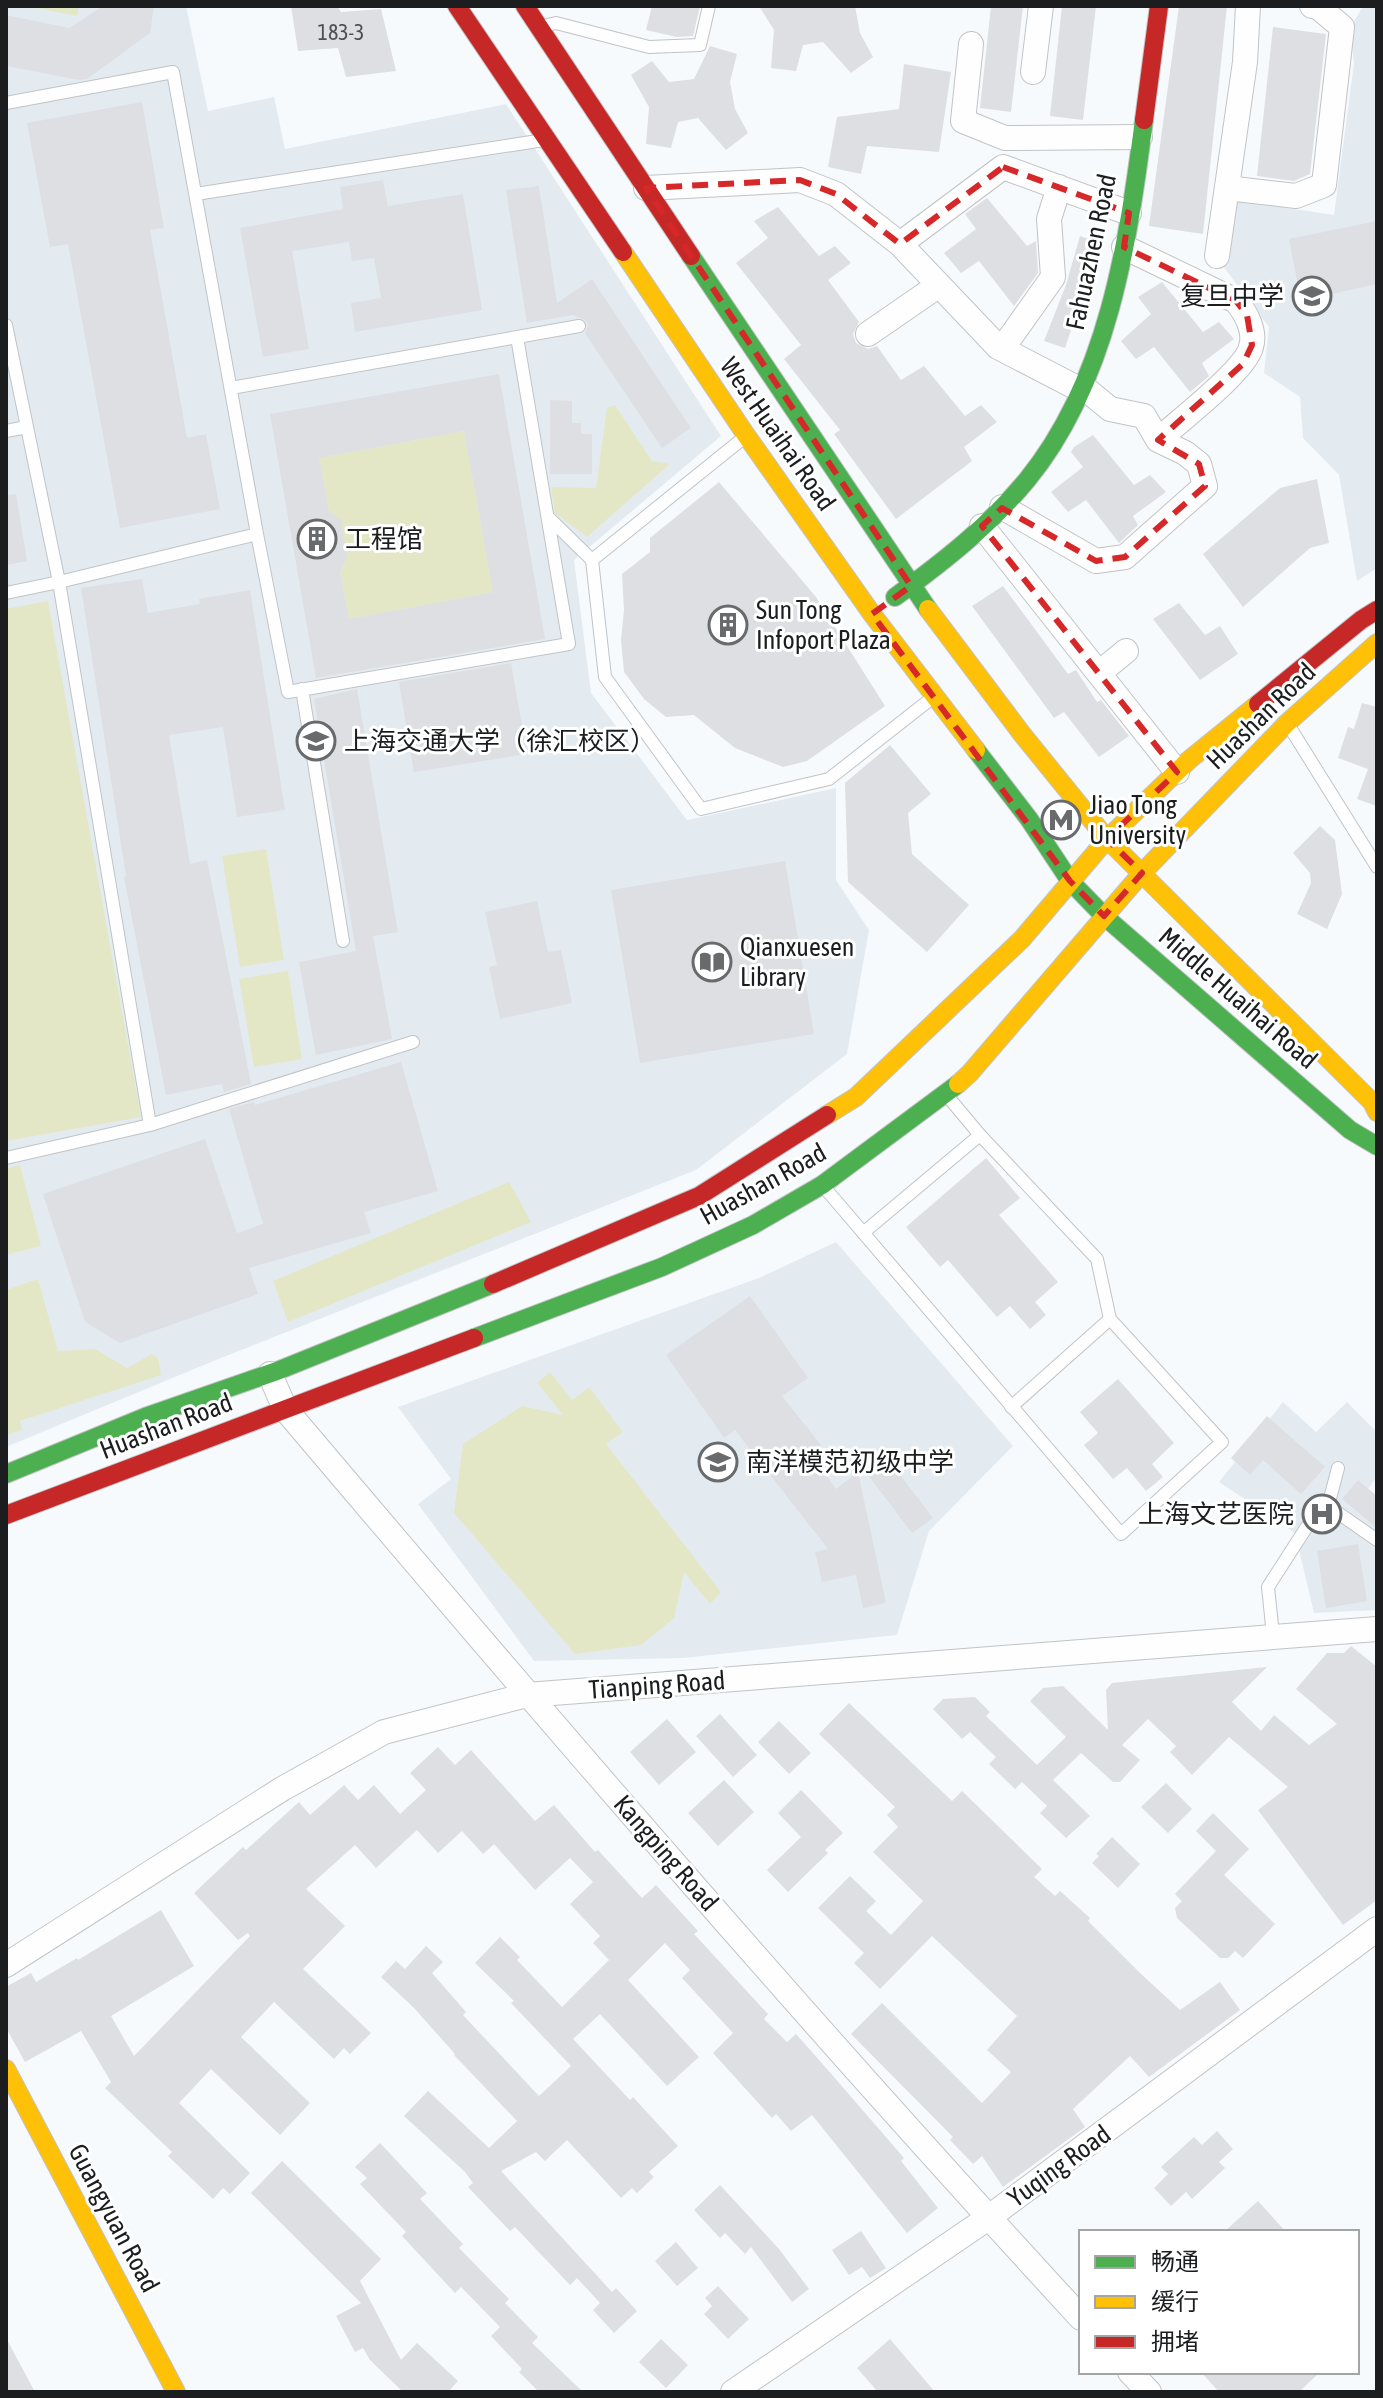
<svg xmlns="http://www.w3.org/2000/svg" width="1383" height="2398" viewBox="0 0 1383 2398" font-family="'Asap Condensed','Noto Sans SC',sans-serif">
	<style>
		.built { fill: #e3ebf1 }
		.green { fill: #e4e7c6 }
		.building { fill: #dddfe2; fill-rule: evenodd }
		.lines { fill: none; stroke-linecap: round; stroke-linejoin: round }
		.lane-casing { stroke: #c1c3c5; stroke-width: 14 }
		.street-casing { stroke: #c1c3c5; stroke-width: 26 }
		.fast-casing { stroke: #c1c3c5; stroke-width: 20 }
		.slow-casing { stroke: #c1c3c5; stroke-width: 20 }
		.jam-casing { stroke: #c1c3c5; stroke-width: 20 }
		.lane { stroke: #fefeff; stroke-width: 12 }
		.street { stroke: #fefeff; stroke-width: 24 }
		.fast { stroke: #4caf50; stroke-width: 18 }
		.slow { stroke: #ffc107; stroke-width: 18 }
		.jam { stroke: #c62828; stroke-width: 18 }
		.marked { fill: none; stroke: #d62828; stroke-width: 6; stroke-dasharray: 16 10; stroke-linejoin: round }
		.labels { text-anchor: middle; stroke-width: 6; stroke-linejoin: round; paint-order: stroke }
		.number-label { font-size: 22px; fill: #4e5051 }
		.street-label { font-size: 26px; fill: #1b1d1e; stroke: #fff }
		.poi-label { font-size: 26px; fill: #1b1d1e; stroke: #fff; text-anchor: start }
	</style>
	<rect width="100%" height="100%" fill="#f7fafd"/>
	<!-- built -->
	<path class="built" d="M6 6H186L208 111 274 97 285 149 506 104 721 436 574 560 591 693 687 820 836 788V880L869 930 847 1054 696 1170 216 1360 6 1447Z
		M1363 6H1377V568L1357 581 1339 475 1303 438 1300 397 1264 373 1269 327 1223 266 1234 200 1334 215 1354 63 1350 28Z
		M836 1242 1013 1446 929 1531 897 1635 683 1658 534 1661 418 1504 451 1479 398 1407 759 1278Z
		M1283 1402 1316 1432 1347 1402 1377 1432V1476L1367 1491 1377 1495V1610L1314 1613 1295 1533 1219 1482Z"/>
	<!-- green -->
	<path class="green" d="M27 6H79L77 16Z
		M615 405 652 461 670 464 587 537 555 513 551 487 596 488 607 408Z
		M464 431 493 592 349 619 319 458Z
		M48 601 141 1117 6 1141V609Z
		M266 849 284 960 240 967 222 856Z
		M288 971 302 1059 254 1067 239 979Z
		M20 1165 41 1246 6 1255V1169Z
		M509 1182 531 1222 288 1322 273 1281Z
		M38 1279 58 1351 95 1349 127 1368 152 1354 158 1358 161 1375 20 1421 22 1430 6 1435V1290Z
		M550 1372 572 1400 589 1387 623 1432 606 1444 721 1592 710 1604 684 1572 674 1618 641 1645 575 1654 454 1513 463 1444 522 1406 563 1415 537 1383Z"/>
	<!-- building -->
	<path class="building" d="M103 6H154L150 33 87 79 79 80 6 66V15L69 28Z
		M291 6H337L341 12 381 9 396 71 346 77 338 48 298 51Z
		M652 6H700L693 36 677 37 646 30Z
		M759 6H855L860 33 873 57 851 73 823 42 803 45 796 71 771 68 774 30Z
		M991 6H1023L1011 112 980 108Z
		M1062 6H1096L1083 120 1050 116Z
		M1179 6H1227L1203 234 1149 226Z
		M1273 27 1326 34 1310 174 1294 181 1257 176Z
		M710 46 737 54 730 82 735 109 748 133 726 150 698 118 678 122 671 148 646 144 649 107 631 75 652 61 669 82 694 79Z
		M904 64 951 72 939 152 867 146 861 174 828 167 837 117 899 109Z
		M142 102 164 228 150 230 187 438 206 434 220 509 120 528 68 244 50 247 27 123Z
		M383 180 388 206 463 194 482 310 355 332 351 303 381 298 374 258 352 261 349 242 292 251 309 349 263 357 240 228 343 209 340 187Z
		M539 186 557 303 592 279 691 428 662 448 585 333 588 325 585 320 573 315 527 323 506 190Z
		M987 198 1027 246 1036 241 1038 273 1014 306 979 261 961 273 944 253 976 229 965 214Z
		M778 207 819 256 835 246 851 263 828 280 859 322 853 334 856 343 868 349 877 346 901 380 924 366 965 416 981 405 997 422 964 447 972 461 896 519 834 434 840 430 784 359 801 345 736 263 768 238 754 221Z
		M1377 221V284L1301 301 1289 239Z
		M1080 236 1100 243 1065 348 1044 341 1066 285Z
		M1162 282 1203 332 1219 322 1234 339 1202 363 1209 376 1190 392 1154 347 1136 359 1121 341 1151 314 1138 297Z
		M499 374 545 639 316 678 270 414ZM464 431 493 592 349 619 340 572 347 558 341 520 329 511 319 458Z
		M550 400 572 401V423H581V434H592V474H550Z
		M1093 435 1134 485 1150 475 1166 492 1133 516 1138 525 1119 543 1086 500 1068 512 1051 492 1083 467 1071 452 1074 447Z
		M1317 479 1329 543 1310 548 1243 607 1203 554 1280 488Z
		M719 482 816 597 885 706 807 761 783 767 735 748 694 715 666 717 644 699 624 672 621 640 624 610 622 574 650 552V538Z
		M16 494 27 561 6 565V495Z
		M142 579 148 613 200 604 199 599 250 590 285 810 237 817 223 727 169 735 190 864 207 860 251 1084 224 1092 222 1084 166 1095 124 877 126 876 81 588Z
		M1003 586 1068 674 1076 670 1097 702 1101 700 1129 736 1099 757 1064 712 1054 718 972 606Z
		M1179 603 1205 635 1220 626 1238 654 1200 680 1153 619Z
		M511 663 527 754 414 772 399 682Z
		M357 689 398 932 373 936 392 1039 316 1055 299 962 356 951 314 699Z
		M1362 703 1377 707V806L1357 799 1368 769 1338 758 1348 727 1354 729Z
		M890 745 931 794 908 813 912 854 969 905 927 952 848 882 845 783Z
		M1320 826 1335 840 1342 894 1327 929 1297 914 1311 883 1310 873 1293 853Z
		M785 861 814 1034 640 1063 611 890Z
		M537 901 548 952 561 950 572 1003 500 1019 489 967 497 965 485 912Z
		M401 1062 438 1191 364 1212 371 1233 249 1268 258 1294 120 1343 85 1322 43 1194 205 1139 237 1233 263 1224 229 1109 254 1102 255 1105Z
		M986 1158 1020 1198 999 1215 1058 1282 1035 1302 1046 1315 1030 1329 1010 1306 997 1317 948 1260 940 1267 906 1227Z
		M750 1296 808 1378 782 1396 821 1445 817 1462 836 1489 858 1472 886 1603 863 1608 856 1575 822 1582 815 1552 828 1549 735 1430 724 1438 666 1355Z
		M1118 1379 1174 1443 1152 1464 1163 1477 1146 1491 1127 1468 1113 1479 1084 1445 1098 1433 1080 1412Z
		M1267 1416 1325 1467 1301 1494 1263 1460 1250 1475 1231 1458Z
		M888 1459 933 1518 912 1533 868 1475Z
		M1358 1480 1377 1496V1528L1342 1499Z
		M1358 1544 1367 1601 1326 1608 1317 1551Z
		M1351 1646 1377 1667V1900L1343 1925 1258 1810 1288 1787 1229 1737 1192 1775 1170 1752 1176 1746 1148 1719 1122 1745 1140 1760 1120 1782H1113L1081 1753 1053 1780 1090 1816 1066 1838 1040 1813 1047 1806 1022 1782 1015 1789 989 1764 996 1757 970 1732 962 1739 933 1709 943 1699 975 1697 990 1712 986 1716 1037 1765 1066 1737 1030 1701 1043 1688 1063 1686 1108 1730 1106 1690 1112 1683 1267 1667 1232 1702 1261 1731 1274 1715 1309 1745 1337 1724 1296 1689 1327 1653H1344Z
		M849 1703 952 1801 962 1791 1042 1869 1034 1877 1055 1896 1060 1891 1090 1918 1088 1921 1139 1972 1180 2010 1220 1982 1240 2010 1149 2077 1130 2056 1073 2109 1085 2127 1003 2187 982 2156 973 2164 950 2140 953 2137 851 2034 882 2003 982 2103 1011 2072 987 2050 1017 2016 932 1936 880 1989 854 1963 864 1953 818 1908 850 1876 876 1901 866 1911 891 1935 923 1901 873 1852 898 1827 887 1815 895 1807 819 1734Z
		M720 1714 757 1755 733 1777 696 1736Z
		M667 1719 696 1752 659 1785 630 1752Z
		M779 1721 811 1753 789 1774 758 1742Z
		M438 1747 455 1765 471 1750 535 1821 554 1805 595 1852 598 1850 642 1898 656 1885 698 1931 694 1934 768 2014 764 2019 787 2042 796 2034 827 2069 904 2158 901 2161 938 2208 907 2233 812 2115 791 2131 776 2114 772 2118 713 2053 733 2033 682 1978 690 1970 665 1943 628 1980 699 2057 667 2086 600 2014 573 2039 630 2100 633 2097 678 2146 649 2172 654 2177 637 2193 632 2188 621 2198 567 2140 545 2161 536 2152 501 2171 612 2292 616 2288 637 2311 614 2333 593 2310 600 2303 577 2278 570 2285 515 2227 510 2231 468 2187 473 2183 465 2172 404 2116 428 2091 489 2148 517 2121 454 2055 455 2054 414 2008 381 1977 396 1961 405 1969 426 1946 443 1962 432 1973 466 2012 463 2015 539 2096 571 2066 511 2003 514 2001 475 1963 500 1937 520 1957 517 1960 562 2007 609 1960 593 1943 600 1936 570 1904 593 1882 570 1858 535 1890 494 1844 483 1854 462 1831 438 1853 417 1830 376 1868 355 1845 306 1889 345 1926 303 1969 371 2033 350 2054 344 2048 334 2059 274 2002 241 2037 310 2103 280 2135 211 2069 179 2103 250 2173 230 2194 223 2188 213 2199 168 2156 172 2152 105 2088 111 2082 81 2031 25 2062 6 2028V1987L31 1973 36 1982 77 1958 78 1960 161 1910 194 1966 111 2016 134 2056 250 1936 248 1933 238 1940 194 1893 243 1847 246 1850 299 1802 310 1815 344 1785 358 1800 374 1785 400 1814 426 1790 410 1773Z
		M724 1780 754 1812 718 1846 688 1813Z
		M1166 1783 1192 1809 1168 1833 1141 1807Z
		M801 1790 843 1833 825 1850 828 1853 788 1892 767 1870 801 1837 778 1813Z
		M1213 1813 1249 1849 1224 1875 1275 1924 1243 1958 1235 1951 1228 1958H1220L1177 1918 1175 1908 1182 1901 1175 1894 1216 1851 1196 1831Z
		M1112 1837 1140 1864 1118 1888 1092 1863 1099 1856 1096 1854Z
		M1217 2131 1233 2149 1219 2162 1225 2168 1192 2199 1186 2192 1171 2206 1154 2188 1168 2174 1161 2167 1194 2137 1202 2145Z
		M380 2143 427 2193 420 2199 463 2244 459 2248 509 2299 505 2303 538 2337 532 2343 583 2392H539L519 2372 522 2369 491 2336 500 2327 461 2287 455 2293 402 2236 406 2232 360 2184 367 2178 355 2167Z
		M282 2161 381 2259 360 2281 401 2360 417 2343 458 2381 448 2392H403L370 2360 363 2348 355 2352 336 2316 361 2303 251 2193Z
		M720 2185 779 2249 809 2289 792 2302 751 2247 745 2254 725 2233 720 2238 694 2210Z
		M1258 2201 1286 2232H1224Z
		M861 2231 886 2268 870 2278 862 2267 849 2275 832 2250Z
		M676 2242 698 2268 677 2286 655 2261Z
		M718 2286 749 2319 728 2339 704 2314 712 2306 705 2298Z
		M6 2338 35 2392H6Z
		M661 2339 688 2365 666 2388 639 2362Z
		M890 2339 935 2392H878L857 2368Z
		M1201 2372H1320L1299 2392H1219Z"/>
	<g class="lines">
		<defs>
			<path id="lane" d="M543 26 556 23 649 47 700 45 709 6
				M6 103 173 72 257 534 59 582 6 325
				M196 194 544 140
				M231 388 579 326
				M6 431 27 427
				M746 436 592 560 605 677 701 809 829 779 932 698
				M548 517 592 560
				M257 534 288 692 569 644 517 337
				M6 593 59 582 150 1125 6 1158
				M302 689 343 941
				M1289 726 1377 867
				M150 1125 413 1042
				M824 1187 1121 1534 1222 1442 1110 1319 1097 1259 980 1135 949 1098
				M863 1233 980 1135
				M1011 1407 1110 1319
				M1328 1506 1338 1468
				M1273 1635 1268 1587 1306 1528 1328 1506 1377 1540"/>
			<path id="street" d="M971 44 963 121 1005 138 1140 137
				M1033 72 1041 6
				M646 188 800 180 836 194 900 244
				M1227 188 1296 196 1324 185 1342 27 1318 7 1312 6
				M1124 247 1236 301C1246 313 1256 331 1251 347 1246 370 1178 422 1158 440
				M1217 256 1245 62 1248 6
				M868 334 939 285
				M1002 349 1053 277 1049 219 1059 187
				M1081 390 998 347 900 244 1003 167 1129 213
				M1002 507 1096 561 1125 557 1205 486 1199 464 1185 453 1158 440 1144 416 1110 409 1082 386
				M982 526 1177 772
				M1099 673 1126 651
				M270 1374 285 1409C545 1716 808 2022 1081 2318
				M6 1965 282 1789 384 1732 527 1695 1377 1629
				M1130 2372 1149 2392
				M733 2392 988 2218 1377 1929"/>
			<path id="fast" d="M691 256 928 609
				M895 597C943 562 989 526 1027 480 1108 381 1128 243 1144 120
				M976 750 1029 819 1070 881 1104 916 1350 1130 1377 1146
				M474 1338 662 1267 753 1225 822 1185 958 1084
				M6 1474 145 1417 277 1371 493 1284"/>
			<path id="slow" d="M623 252 746 435 872 614 976 750
				M928 609 1022 734 1107 839 1372 1102 1377 1112
				M958 1084 970 1073 1142 873 1287 723 1377 643
				M827 1115 856 1097 1022 939 1107 839 1189 760 1258 704
				M6 2069 176 2392"/>
			<path id="jam" d="M457 6 623 252
				M525 6 691 256
				M1144 120 1159 6
				M1258 704 1361 620 1377 610
				M493 1284 699 1196 827 1115
				M6 1515 474 1338"/>
		</defs>
		<!-- lane casing -->
		<use href="#lane" class="lane-casing"/>
		<!-- street casing -->
		<use href="#street" class="street-casing"/>
		<!-- fast casing -->
		<use href="#fast" class="fast-casing"/>
		<!-- slow casing -->
		<use href="#slow" class="slow-casing"/>
		<!-- jam casing -->
		<use href="#jam" class="jam-casing"/>
		<!-- lane -->
		<use href="#lane" class="lane"/>
		<!-- street -->
		<use href="#street" class="street"/>
		<!-- fast -->
		<use href="#fast" class="fast"/>
		<!-- slow -->
		<use href="#slow" class="slow"/>
		<!-- jam -->
		<use href="#jam" class="jam"/>
	</g>
	<!-- marked area -->
	<path class="marked" d="M1003 167 1129 213 1124 247 1236 301 1247 315 1252 345 1243 364 1158 440 1199 464 1205 486 1125 557 1096 561 1002 508 982 526 1177 772 1107 839 1142 873 1104 916 1070 881 872 614 911 586 646 188 800 180 836 194 900 244Z"/>
	<!-- icons -->
	<defs>
		<symbol id="school-ring" viewBox="-11 -11 22 22"><circle r="9.5" fill="#fff" stroke="#686a6c" stroke-width="1.5"/><path d="M0-5L7-2L0 1L-7-2ZM-4 1L0 2.5L4 1V4Q0 6-4 4Z" fill="#686a6c"/></symbol>
		<symbol id="building-ring" viewBox="-11 -11 22 22"><circle r="9.5" fill="#fff" stroke="#686a6c" stroke-width="1.5"/><path d="M-4-6H4V6H1V3H-1V6H-4ZM-2.5-4.3h1.7v1.8h-1.7ZM.8-4.3h1.7v1.8H.8ZM-2.5-1h1.7V.8h-1.7ZM.8-1h1.7V.8H.8Z" fill="#686a6c"/></symbol>
		<symbol id="university-ring" viewBox="-11 -11 22 22"><circle r="9.5" fill="#fff" stroke="#686a6c" stroke-width="1.5"/><path d="M0-5L7-2L0 1L-7-2ZM-4 1L0 2.5L4 1V4Q0 6-4 4Z" fill="#686a6c"/></symbol>
		<symbol id="metro-ring" viewBox="-11 -11 22 22"><circle r="9.5" fill="#fff" stroke="#686a6c" stroke-width="1.5"/><path d="M-5.5 5V-5H-3L0 0L3-5H5.5V5H3V-.5L0 4L-3-.5V5Z" fill="#686a6c"/></symbol>
		<symbol id="library-ring" viewBox="-11 -11 22 22"><circle r="9.5" fill="#fff" stroke="#686a6c" stroke-width="1.5"/><path d="M-6-4Q-3-5.5-.7-3.5V5Q-3 3-6 4ZM6-4Q3-5.5 .7-3.5V5Q3 3 6 4Z" fill="#686a6c"/></symbol>
		<symbol id="hospital-ring" viewBox="-11 -11 22 22"><circle r="9.5" fill="#fff" stroke="#686a6c" stroke-width="1.5"/><path d="M-5-5h3v3.5h4V-5h3V5h-3V1.5h-4V5h-3Z" fill="#686a6c"/></symbol>
	</defs>
	<g fill-rule="evenodd">
		<use href="#school-ring" x="1290" y="274" width="44" height="44"/>
		<use href="#building-ring" x="295" y="517" width="44" height="44"/>
		<use href="#building-ring" x="706" y="603" width="44" height="44"/>
		<use href="#university-ring" x="294" y="719" width="44" height="44"/>
		<use href="#metro-ring" x="1039" y="798" width="44" height="44"/>
		<use href="#library-ring" x="690" y="940" width="44" height="44"/>
		<use href="#school-ring" x="696" y="1440" width="44" height="44"/>
		<use href="#hospital-ring" x="1300" y="1492" width="44" height="44"/>
	</g>
	<g class="labels">
		<!-- number labels -->
		<g class="number-label">
			<text x="341" y="40">183-3</text>
		</g>
		<!-- street labels -->
		<g class="street-label">
			<text transform="translate(1091 252) rotate(-78)" y="9">Fahuazhen Road</text>
			<text transform="translate(778 434) rotate(55)" y="9">West Huaihai Road</text>
			<text transform="translate(1261 716) rotate(-44)" y="9">Huashan Road</text>
			<text transform="translate(1238 998) rotate(41)" y="9">Middle Huaihai Road</text>
			<text transform="translate(763 1184) rotate(-29)" y="9">Huashan Road</text>
			<text transform="translate(166 1426) rotate(-21)" y="9">Huashan Road</text>
			<text transform="translate(657 1685) rotate(-4)" y="9">Tianping Road</text>
			<text transform="translate(666 1853) rotate(49)" y="9">Kangping Road</text>
			<text transform="translate(1059 2166) rotate(-36)" y="9">Yuqing Road</text>
			<text transform="translate(114 2218) rotate(62)" y="9">Guangyuan Road</text>
		</g>
		<!-- poi labels -->
		<g class="poi-label">
			<text x="1284" y="305" text-anchor="end">复旦中学</text>
			<text x="345" y="548">工程馆</text>
			<text x="756" y="619">Sun Tong<tspan x="756" dy="30">Infoport Plaza</tspan></text>
			<text x="344" y="750">上海交通大学（徐汇校区）</text>
			<text x="1089" y="814">Jiao Tong<tspan x="1089" dy="30">University</tspan></text>
			<text x="740" y="956">Qianxuesen<tspan x="740" dy="30">Library</tspan></text>
			<text x="746" y="1471">南洋模范初级中学</text>
			<text x="1294" y="1523" text-anchor="end">上海文艺医院</text>
		</g>
	</g>
	<!-- border -->
	<rect width="1383" height="2398" fill="none" stroke="#1b1d1e" stroke-width="16"/>
	<!-- legend -->
	<rect x="1079" y="2230" width="280" height="144" fill="#ffffff" stroke="#a4a5a5" stroke-width="2"/>
	<rect x="1095" y="2256" width="40" height="12" fill="#4caf50" stroke="#a4a5a5" stroke-width="2"/>
	<text x="1151" y="2270" font-size="24" fill="#1b1d1e">畅通</text>
	<rect x="1095" y="2296" width="40" height="12" fill="#ffc107" stroke="#a4a5a5" stroke-width="2"/>
	<text x="1151" y="2310" font-size="24" fill="#1b1d1e">缓行</text>
	<rect x="1095" y="2336" width="40" height="12" fill="#c62828" stroke="#a4a5a5" stroke-width="2"/>
	<text x="1151" y="2350" font-size="24" fill="#1b1d1e">拥堵</text>
</svg>
